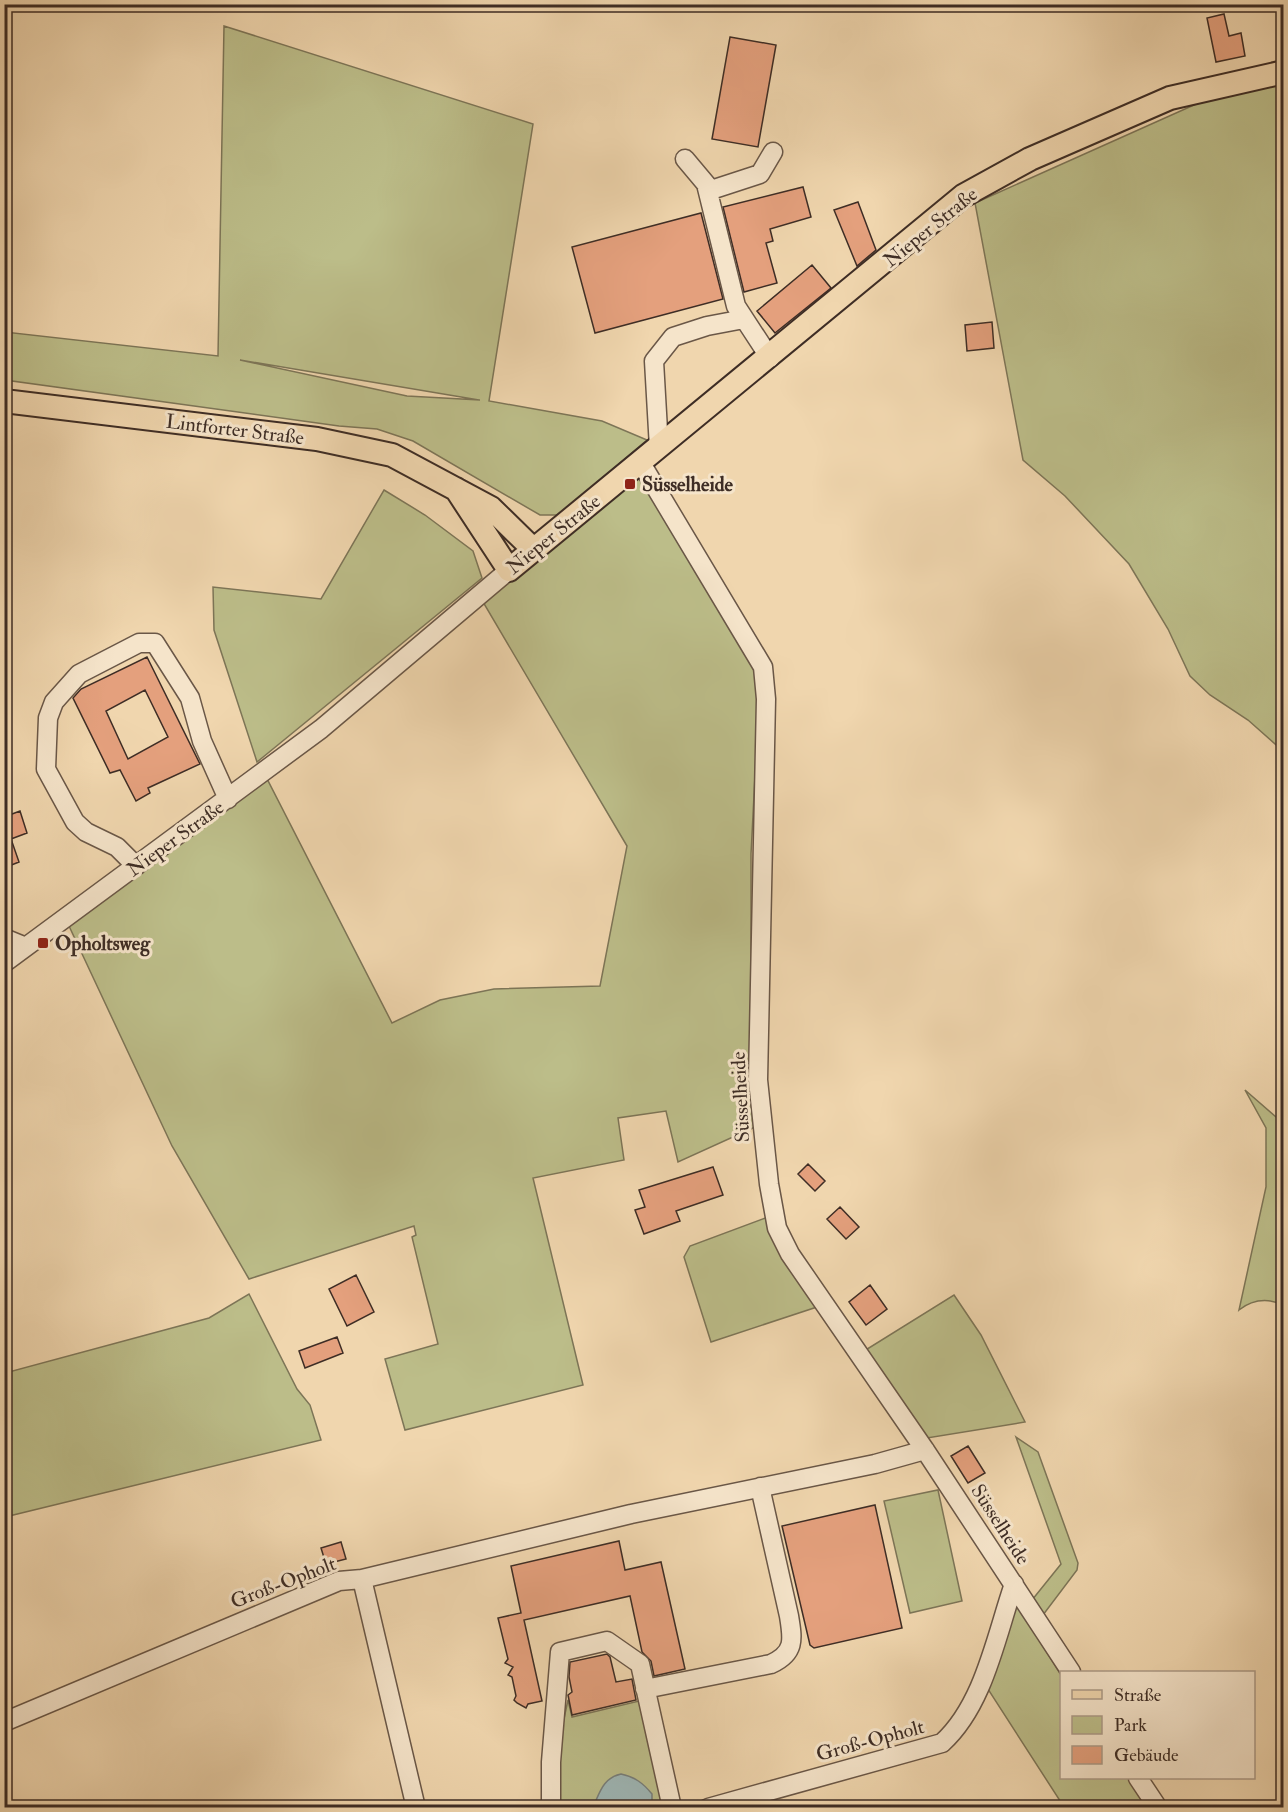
<svg xmlns="http://www.w3.org/2000/svg" width="1288" height="1812" viewBox="0 0 1288 1812" font-family="'IM FELL Double Pica',serif">
	<style>
		.green { fill: #bcbd89; stroke: #7d7557; stroke-width: 1.5; fill-rule: evenodd }
		.water { fill: #9eb6b5; stroke: #787f7b; stroke-width: 1.5 }
		.building { fill: #e4a07d; stroke: #3e2d25; stroke-width: 1.5; fill-rule: evenodd }
		.lines { fill: none; stroke-linecap: round; stroke-linejoin: round }
		.minor-casing { stroke: #6a5747; stroke-width: 21 }
		.major-casing { stroke: #3e2d25; stroke-width: 26 }
		.minor { stroke: #f5e4ca; stroke-width: 18 }
		.major { stroke: #f0d6ae; stroke-width: 22 }
		.poi-dot { fill: #8f2418; stroke: #f5e4ca; stroke-width: 2 }
		.labels { text-anchor: middle; stroke-width: 6; stroke-linejoin: round; paint-order: stroke }
		.street-label { font-size: 20px; fill: #3e2d25; stroke: #f5e4ca }
		.poi-label { font-size: 20px; font-weight: bold; fill: #3e2d25; stroke: #f5e4ca; text-anchor: start }
	</style>
	<rect width="100%" height="100%" fill="#f0d6ae"/>
	<filter id="stains"><feTurbulence type="fractalNoise" baseFrequency=".00333" numOctaves="4"/><feColorMatrix values="0 0 0 0 .2 0 0 0 0 .09 0 0 0 0 .02 0 0 0 .5 -.17"/></filter>
	<radialGradient id="worn" r=".72"><stop offset=".6" stop-color="#630" stop-opacity="0"/><stop offset="1" stop-color="#630" stop-opacity=".3"/></radialGradient>
	<!-- green -->
	<path class="green" d="M224 26 533 124 489 401 602 421 647 440 559 515H540L413 441 377 429 339 426 5 380V332L218 356ZM240 360 479 400H480L407 396Z
		M1283 82V751L1248 720 1210 695 1190 676 1168 629 1129 564 1065 496 1023 460 975 203 1214 96Z
		M638 478 647 485 753 660 759 698 751 854V1086L755 1127 678 1162 666 1111 618 1118 624 1160 533 1178 583 1385 405 1430 385 1359 438 1344 412 1237 416 1235 414 1226 249 1279 172 1146 69 926 177 837 264 773 392 1023 440 1000 494 989 600 986 627 846 483 602 537 562Z
		M384 490 425 515 473 551 482 578 257 762 214 630 213 587 321 599Z
		M1245 1090 1283 1123 1284 1305C1268 1298 1253 1299 1239 1310L1266 1187V1128Z
		M768 1217 817 1307 711 1342 684 1257 690 1246Z
		M249 1294 297 1389 310 1405 321 1440 5 1517V1373L209 1318Z
		M954 1295 981 1335 1025 1422 927 1438 864 1351Z
		M1016 1437 1038 1452 1078 1563 1077 1570 1043 1615 1032 1600 1061 1564Z
		M938 1490 962 1601 910 1613 884 1501Z
		M1015 1601 1061 1675 1062 1778H1129L1148 1807H1064L984 1683Z
		M568 1700 572 1717 639 1701 643 1703 665 1807 599 1796 593 1807 557 1808 556 1756Z"/>
	<!-- water -->
	<path class="water" d="M621 1774C635 1777 643 1783 652 1794V1807H593C600 1792 603 1778 621 1774Z"/>
	<!-- building -->
	<path class="building" d="M1224 14 1229 36 1241 33 1245 56 1216 62 1207 18Z
		M730 37 776 45 758 147 712 139Z
		M803 187 811 217 770 229 773 241 766 243 777 283 744 292 723 207Z
		M858 202 876 250 857 266 834 210Z
		M701 213 723 299 595 333 572 247Z
		M812 265 831 288 775 333 757 311Z
		M992 322 994 348 967 351 965 325Z
		M147 657 200 764 148 788 150 793 136 801 120 770 110 773 73 698 81 689ZM145 690 168 737 128 759 106 711Z
		M20 811 27 833 11 839 19 862 4 868V817Z
		M808 1164 825 1181 815 1191 798 1174Z
		M713 1167 723 1195 676 1211 680 1221 644 1234 635 1210 645 1207 639 1190Z
		M840 1207 859 1227 846 1239 827 1219Z
		M356 1275 374 1312 347 1326 329 1289Z
		M870 1285 887 1309 866 1325 849 1302Z
		M337 1337 343 1353 305 1368 299 1351Z
		M968 1446 985 1473 968 1483 951 1456Z
		M875 1505 902 1628 814 1648 810 1645 782 1526Z
		M619 1541 625 1570 661 1562 685 1669 654 1676 651 1661 642 1652 630 1596 524 1620 542 1701 528 1704 526 1708 517 1703 514 1700 516 1696 512 1677 508 1675 513 1667 505 1663 508 1659 498 1618 521 1613 511 1566Z
		M341 1542 346 1559 326 1564 321 1548Z
		M607 1654 610 1657 616 1682 632 1679 636 1700 572 1715 568 1695 572 1692 569 1677 570 1662Z"/>
	<g class="lines">
		<defs>
			<path id="minor" d="M685 159 706 184 736 306 770 358
				M708 191 760 174 773 152
				M659 448 654 361 673 337 707 326 744 319
				M641 463 763 667 766 699 758 1080 769 1184 777 1228 790 1254 925 1450 1071 1672
				M136 866 117 847 86 832 75 822 46 769 48 718 54 702 79 674 139 643H155L190 698 202 741 228 799
				M4 938 26 947
				M4 963 321 729 509 570
				M362 1579 631 1514 875 1464 925 1450
				M645 1689 771 1664C795 1653 793 1640 789 1616L760 1487
				M4 1722 339 1581 362 1579 416 1808
				M1138 1778 1158 1808
				M551 1808V1762L560 1652 607 1641 640 1664 672 1808
				M708 1808 942 1743C984 1705 996 1636 1014 1584"/>
			<path id="major" d="M4 401 317 439 392 455 491 508 534 550
				M456 489 509 570 963 196 1030 159 1170 98 1284 72"/>
		</defs>
		<!-- minor casing -->
		<use href="#minor" class="minor-casing"/>
		<!-- major casing -->
		<use href="#major" class="major-casing"/>
		<!-- minor -->
		<use href="#minor" class="minor"/>
		<!-- major -->
		<use href="#major" class="major"/>
	</g>
	<!-- markers -->
	<g class="poi-dot">
		<rect x="624" y="478" width="12" height="12" rx="3"/>
		<rect x="37" y="937" width="12" height="12" rx="3"/>
	</g>
	<g class="labels">
		<!-- street labels -->
		<g class="street-label">
			<text transform="translate(930 227) rotate(-39)" y="7">Nieper Straße</text>
			<text transform="translate(235 429) rotate(7)" y="7">Lintforter Straße</text>
			<text transform="translate(553 534) rotate(-39)" y="7">Nieper Straße</text>
			<text transform="translate(175 838) rotate(-36)" y="7">Nieper Straße</text>
			<text transform="translate(740 1097) rotate(-93)" y="7">Süsselheide</text>
			<text transform="translate(1001 1524) rotate(57)" y="7">Süsselheide</text>
			<text transform="translate(283 1582) rotate(-21)" y="7">Groß-Opholt</text>
			<text transform="translate(870 1740) rotate(-15)" y="7">Groß-Opholt</text>
		</g>
		<!-- poi labels -->
		<g class="poi-label">
			<text x="642" y="491">Süsselheide</text>
			<text x="55" y="950">Opholtsweg</text>
		</g>
	</g>
	<!-- margin -->
	<rect width="1288" height="1812" fill="none" stroke="#f0d6ae" stroke-width="24"/>
	<rect x="6" y="6" width="1276" height="1800" fill="none" stroke="#3e2d25" stroke-width="3"/>
	<rect x="12" y="12" width="1264" height="1788" fill="none" stroke="#3e2d25" stroke-width="1.5"/>
	<!-- legend -->
	<rect x="1060" y="1671" width="195" height="108" fill="#f5e4ca" stroke="#ac9b88" stroke-width="1.5"/>
	<rect x="1072" y="1690" width="30" height="9" fill="#f0d6ae" stroke="#ac9b88" stroke-width="1.5"/>
	<text x="1114" y="1701" font-size="18" fill="#3e2d25">Straße</text>
	<rect x="1072" y="1716" width="30" height="18" fill="#bcbd89" stroke="#ac9b88" stroke-width="1.5"/>
	<text x="1114" y="1731" font-size="18" fill="#3e2d25">Park</text>
	<rect x="1072" y="1746" width="30" height="18" fill="#e4a07d" stroke="#ac9b88" stroke-width="1.5"/>
	<text x="1114" y="1761" font-size="18" fill="#3e2d25">Gebäude</text>
	<rect width="100%" height="100%" filter="url(#stains)"/>
	<rect width="100%" height="100%" fill="url(#worn)"/>
</svg>
